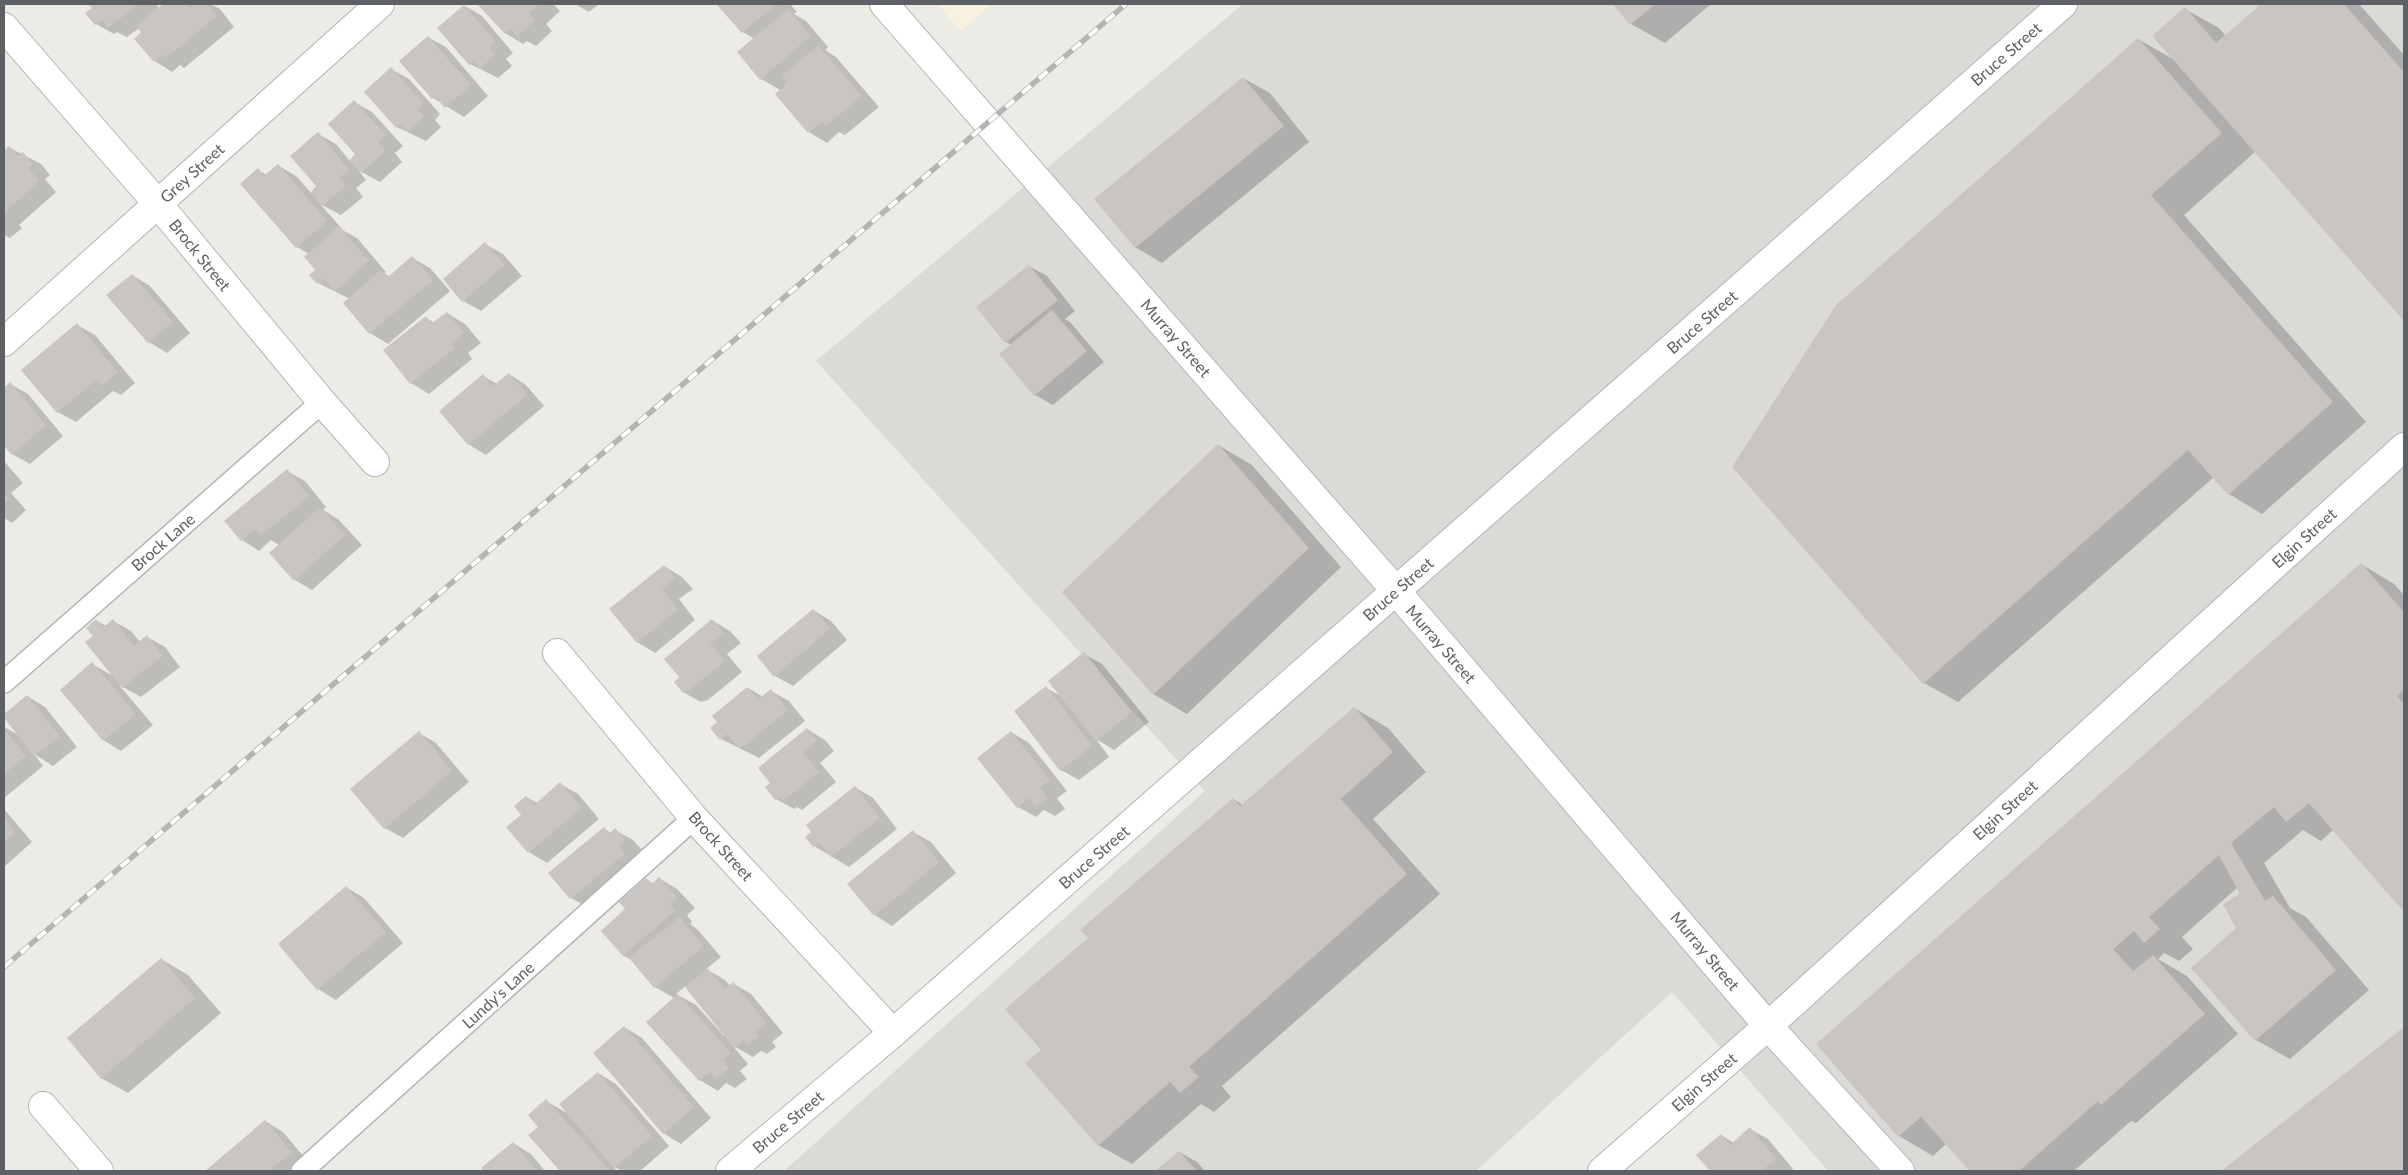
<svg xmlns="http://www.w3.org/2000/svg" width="2408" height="1175" viewBox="0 0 2408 1175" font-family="Lato,sans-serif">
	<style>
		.commercial { fill: #faf0de }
		.industrial { fill: #dcdad7 }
		.shadow { fill: #0003; fill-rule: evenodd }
		.building { fill: #c9c5c2 }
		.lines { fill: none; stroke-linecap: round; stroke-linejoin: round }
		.lane-casing { stroke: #b2b5b8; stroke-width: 24 }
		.street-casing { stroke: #b2b5b8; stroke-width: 30 }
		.secondary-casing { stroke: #b1b5b8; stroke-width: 30 }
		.lane { stroke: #fff; stroke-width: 21 }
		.street { stroke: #fff; stroke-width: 28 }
		.secondary { stroke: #fff; stroke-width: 28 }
		.rail-casing { stroke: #b3b4b4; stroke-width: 5.5 }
		.rail { stroke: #fff; stroke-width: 4; stroke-dasharray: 11; stroke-linecap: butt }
		.labels { text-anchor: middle; stroke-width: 4; stroke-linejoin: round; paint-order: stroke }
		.street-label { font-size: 16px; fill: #5d6064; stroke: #fff }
	</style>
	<rect width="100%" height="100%" fill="#edebe5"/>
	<!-- commercial -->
	<path class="commercial" d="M937 4H992L961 31Z"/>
	<!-- industrial -->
	<path class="industrial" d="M1243 4H2404V1171H1828L1672 992 1476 1171H784L1205 791 816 361Z"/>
	<!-- shadow -->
	<path class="shadow" d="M90 4H156L159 8 165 4H210L220 9 234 27 184 68 180 65 172 72 155 61 139 28 127 37 117 32 114 34 96 24 93 8Z
		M479 4H553L560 11 546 24 552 31 536 46 527 41 523 44 505 33Z
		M575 4H599L589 12Z
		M718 4H790L797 12 794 14 806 21 828 47 825 50 836 57 879 107 845 135 839 132 827 143 809 132 776 94 780 90 761 79 754 39 743 32Z
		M1614 4H1711L1665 43 1631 24Z
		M2263 4H2359L2404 55V319L2255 152 2184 215 2366 422 2262 514 2229 494 2214 477 1958 702 1924 683 2138 39 2173 59 2185 9 2219 28 2226 36Z
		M465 6 482 16 513 53 506 59 512 66 498 78 470 64Z
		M428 37 446 47 488 96 464 117 433 98Z
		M391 69 409 79 440 114 435 120 441 127 426 141 397 127Z
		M1243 78 1270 93 1309 142 1162 263 1135 247Z
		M354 102 372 112 403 146 395 153 402 162 380 182 358 170 366 180 356 188 363 197 341 215 320 204 344 231 357 238 386 272 384 273 390 277 412 258 430 268 450 291 388 344 370 333 345 303 350 299 318 283 317 270 309 254 297 247 258 170 267 175 279 166 296 176 311 193 318 187V134L336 144 350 161 357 154Z
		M10 148 41 164 50 175 45 179 56 192 19 225 22 228 10 238 4 235V153Z
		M485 244 503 254 522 276 481 311 463 301Z
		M1029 266 1047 276 1075 311 1065 319 1070 322 1104 362 1053 405 1035 395 1012 345 1006 342Z
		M132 275 150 286 190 333 167 353 149 342 108 295Z
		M447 313 465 324 481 343 468 353 472 359 429 394 411 383 385 350 426 318 435 323Z
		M77 325 95 335 135 383 121 395 113 391 76 422 58 412Z
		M509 374 526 385 544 406 486 455 468 444 483 376 497 384Z
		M10 384 28 394 63 436 30 464 12 454 4 444V389Z
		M1218 445 1252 465 1341 567 1187 714 1153 694Z
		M4 461 23 483 11 493 26 510 12 523 4 518Z
		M287 471 305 481 326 507 323 510 338 519 362 545 312 590 295 580 279 545 271 540 259 551 242 540Z
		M2361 564 2394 584 2404 595V911L2334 829 2321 841 2303 830 2264 863 2290 908 2306 917 2369 990 2290 1059 2256 1040 2237 928 2242 895 2238 887 2182 937 2193 949 2179 961 2164 953 2158 959 2187 976 2238 1034 2136 1123 2131 1121 2074 1171H1971L1947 1143 1933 1156 1899 1136 1818 1045Z
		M664 566 682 577 693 589 679 599 695 620 655 653 637 642Z
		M813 610 831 621 847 640 793 686 775 676Z
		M97 621 106 626 113 621 131 631 140 642 147 637 165 647 180 667 141 697 119 685 153 725 121 751 103 740 92 664 115 677 94 636Z
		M713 621 730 631 741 643 727 654 742 672 708 700 701 702 683 692 681 678Z
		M1084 654 1102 664 1149 722 1114 750 1096 739 1109 757 1079 780 1061 770 1046 688 1063 697Z
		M748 688 763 697 771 691 789 701 805 721 759 758 721 739Z
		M27 696 45 707 77 747 53 766 34 754 43 766 4 798V727L20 736 4 716Z
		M1354 708 1388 728 1426 772 1373 819 1440 894 1222 1086 1231 1097 1214 1112 1201 1104 1132 1164 1098 1145 1089 938 1233 799 1243 805Z
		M807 729 825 740 834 751 820 763 836 782 802 810 797 807 794 809 776 799 771 783Z
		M1011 732 1029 743 1067 791 1057 798 1065 809 1055 816 1044 810 1036 817 1018 807Z
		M419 733 436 743 469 782 403 838 385 828Z
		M560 784 578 794 599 819 547 863 529 852 523 815 526 797 537 803Z
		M856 788 873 798 897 829 849 867 814 846Z
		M4 809 32 842 4 867Z
		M604 829 611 833 615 830 633 840 643 851 589 908 571 898Z
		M913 832 931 842 956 873 892 926 875 915Z
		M646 879 654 884 660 879 677 889 695 908 687 915 692 922 690 924 697 929 721 957 706 969 725 980 730 986 734 984 751 994 783 1033 772 1042 776 1047 767 1054 761 1051 753 1057 732 1045 748 1064 740 1071 747 1079 735 1088 726 1083 718 1091 700 1080 648 1022 674 998 655 987 633 961 624 956 602 931 627 909ZM686 986 725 1035 724 1036 696 1005 676 994Z
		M346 887 364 898 403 943 336 1000 318 989 279 944Z
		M161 959 188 975 221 1013 128 1093 101 1078Z
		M624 1027 642 1038 711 1118 681 1144 663 1133Z
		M2404 1029V1171H2223Z
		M598 1073 616 1084 669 1146 640 1171H622L613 1166 617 1171H562L530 1135 540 1127 546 1101 567 1113Z
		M265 1121 283 1132 309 1163 299 1171H207Z
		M1750 1129 1768 1139 1793 1169 1791 1171H1712L1698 1155 1721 1135 1734 1143Z
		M513 1143 531 1154 545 1171H485L482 1168Z
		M1179 1152 1197 1162 1205 1171H1157Z"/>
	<!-- building -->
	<path class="building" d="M88 4H138L108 28 102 20 95 25 85 13 92 8Z
		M163 4H185L189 8 194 4H207L217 16 166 58 163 55 154 62 134 39 141 32 136 26Z
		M477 4H539L529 13 535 20 517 37 511 29 505 34Z
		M716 4H776L742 33Z
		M1613 4H1655L1630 25Z
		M2261 4H2344L2404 72V321L2152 36 2185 7 2216 43Z
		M464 5 496 42 489 48 495 55 480 69 474 61 469 65 437 28Z
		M788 9 811 36 760 80 737 52Z
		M428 36 471 85 445 108 435 96 432 99 399 61Z
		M2138 38 2222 133 2151 195 2333 402 2228 495 2188 450 1923 684 1732 467 1836 305Z
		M818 45 862 96 826 126 822 121 808 133 775 94 787 83 782 76Z
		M391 67 423 103 418 109 424 117 408 132 400 124 396 128 364 92Z
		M1243 77 1284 126 1135 248 1094 199Z
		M354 100 386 135 378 143 385 151 361 173 350 160 355 154 328 124Z
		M318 132 349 170 339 178 346 186 322 206 311 192 316 186 290 156Z
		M9 146 18 156 23 152 33 164 28 168 39 181 4 213V151Z
		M278 164 327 221 296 248 240 184 258 168 264 176Z
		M339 226 369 261 335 291 323 278 317 284 309 275 315 270 304 257Z
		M485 242 505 265 462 302 443 279Z
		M412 256 433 280 369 334 343 303 381 270 388 277Z
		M1029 265 1058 300 1005 343 976 307Z
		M132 274 173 322 148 343 106 295Z
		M1052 310 1087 351 1034 396 999 354Z
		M447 312 464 333 451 343 455 348 410 384 383 350 426 316 432 323Z
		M77 323 118 372 102 386 97 379 57 413 21 370Z
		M509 373 527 395 468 445 439 411 483 374 493 386Z
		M10 382 46 425 12 455 4 446V388Z
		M1218 444 1309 548 1153 695 1062 592Z
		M287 469 309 496 261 536 255 529 241 541 224 521Z
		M4 493 9 499 4 504Z
		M320 507 345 535 294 581 269 553Z
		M2361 563 2404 612V690L2397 696 2404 704V912L2309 803 2286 822 2274 807 2231 843 2265 901 2273 896 2336 970 2255 1041 2191 968 2236 928 2223 904 2240 894 2219 855 2149 917 2160 929 2144 943 2134 931 2113 949 2133 971 2153 955 2205 1014 2101 1105 2098 1101 2019 1171H1970L1921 1117 1898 1137 1816 1044Z
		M664 565 676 578 662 589 678 609 637 643 609 609Z
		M813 609 830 629 774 677 757 656Z
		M96 619 103 628 113 619 134 646 147 635 163 656 122 688 85 642 93 636 86 628Z
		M712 619 724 633 710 643 725 661 690 690 683 693 674 682 679 677 664 659Z
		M1084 652 1132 712 1096 741 1048 681Z
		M92 662 136 714 103 741 60 690Z
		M1046 686 1092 746 1060 771 1014 711Z
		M747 687 758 700 771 689 788 710 740 749 727 734 720 740 710 728 717 722 712 716Z
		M27 695 60 736 34 756 4 718V714Z
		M1354 707 1393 752 1341 799 1407 874 1189 1067 1199 1077 1180 1093 1170 1082 1098 1146 1025 1063 1041 1050 1005 1009 1088 938 1080 930 1233 798 1240 806Z
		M807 728 817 741 803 752 819 772 783 801 780 797 775 800 765 787 770 783 758 768Z
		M4 729 26 756 4 774Z
		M419 731 452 771 384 829 350 789Z
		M1011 731 1050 780 1040 788 1048 798 1036 807 1029 798 1017 808 977 758Z
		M560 782 582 808 528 853 506 827 521 815 514 806 526 796 534 805Z
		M855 786 880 818 831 857 819 842 813 847 805 837 811 832 806 825Z
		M4 818 15 832 4 842Z
		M604 827 609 834 615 828 626 841 619 846 625 854 570 899 548 873Z
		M913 830 939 862 874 916 847 884Z
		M659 877 678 898 670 904 675 911 623 956 601 931 625 909 619 902 646 878 652 884Z
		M346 886 386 932 317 990 278 944Z
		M679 917 704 946 654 988 629 958Z
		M161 958 195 998 101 1079 67 1038Z
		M707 968 725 989 733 982 766 1022 755 1031 759 1036 748 1045 744 1040 734 1048 685 987Z
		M678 994 731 1053 723 1060 729 1068 716 1079 710 1072 699 1081 646 1022Z
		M624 1026 694 1107 663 1134 593 1053Z
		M2404 1027V1171H2221Z
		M598 1072 652 1136 614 1168 559 1104Z
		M546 1099 610 1171H560L528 1135 538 1127 528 1115Z
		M265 1120 292 1152 269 1171H205Z
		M1750 1127 1776 1159 1765 1168 1768 1171H1710L1696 1155 1721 1134 1730 1145Z
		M513 1142 537 1171H483L481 1168Z
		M1179 1151 1197 1171H1155Z"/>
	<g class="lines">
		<defs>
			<path id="lane" d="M4 682 322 402
				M302 1171 694 818"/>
			<path id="street" d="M884 4 1396 591 1768 1026 1900 1171
				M4 27 158 204 322 402 375 462
				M557 653 694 818 893 1033
				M43 1106 99 1171
				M730 1171 893 1033 2063 4"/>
			<path id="secondary" d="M4 342 380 4
				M1602 1171 1768 1026 2404 447"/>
		</defs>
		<!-- lane casing -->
		<use href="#lane" class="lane-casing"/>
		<!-- street casing -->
		<use href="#street" class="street-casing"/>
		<!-- secondary casing -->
		<use href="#secondary" class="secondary-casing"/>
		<!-- lane -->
		<use href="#lane" class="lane"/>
		<!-- street -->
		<use href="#street" class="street"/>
		<!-- secondary -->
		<use href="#secondary" class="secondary"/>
		<defs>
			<path id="rail" d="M4 967 1126 4"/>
		</defs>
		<!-- rail casing -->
		<use href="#rail" class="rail-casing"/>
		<!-- rail -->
		<use href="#rail" class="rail"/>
	</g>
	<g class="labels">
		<!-- street labels -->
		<g class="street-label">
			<text transform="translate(2006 54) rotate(-41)" y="6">Bruce Street</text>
			<text transform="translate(192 173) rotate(-42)" y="6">Grey Street</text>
			<text transform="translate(200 255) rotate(51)" y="6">Brock Street</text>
			<text transform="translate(1702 322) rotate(-41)" y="6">Bruce Street</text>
			<text transform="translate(1176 338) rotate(49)" y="6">Murray Street</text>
			<text transform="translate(2304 538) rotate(-42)" y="6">Elgin Street</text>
			<text transform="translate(163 542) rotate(-41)" y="6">Brock Lane</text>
			<text transform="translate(1398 589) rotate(-41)" y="6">Bruce Street</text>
			<text transform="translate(1441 644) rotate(49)" y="6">Murray Street</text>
			<text transform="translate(2005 810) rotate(-42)" y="6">Elgin Street</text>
			<text transform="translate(721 846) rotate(48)" y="6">Brock Street</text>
			<text transform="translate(1094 857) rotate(-41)" y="6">Bruce Street</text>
			<text transform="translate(1705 951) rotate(50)" y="6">Murray Street</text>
			<text transform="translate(498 995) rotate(-42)" y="6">Lundy's Lane</text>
			<text transform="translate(1704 1082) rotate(-41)" y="6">Elgin Street</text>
			<text transform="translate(788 1122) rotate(-40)" y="6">Bruce Street</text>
		</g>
	</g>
	<!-- border -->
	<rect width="2408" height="1175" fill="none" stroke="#5d6064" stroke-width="10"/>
</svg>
